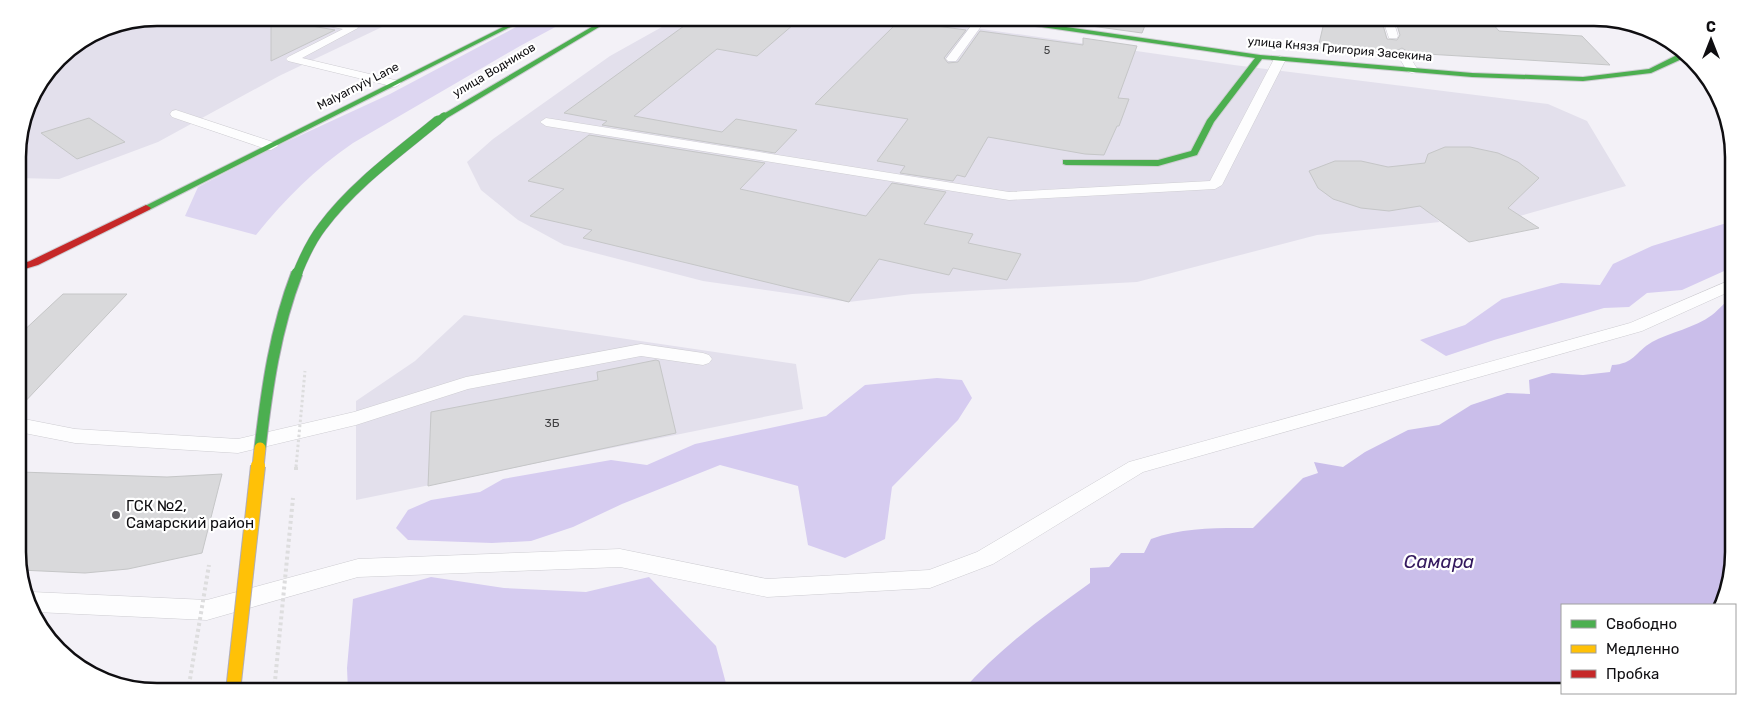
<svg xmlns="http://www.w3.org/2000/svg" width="1751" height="709" viewBox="0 0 1751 709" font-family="Rubik,sans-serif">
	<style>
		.built { fill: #e3e0ec }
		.green { fill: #ddd6f1 }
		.forest { fill: #d6ccf0 }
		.water { fill: #cabeea }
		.building { fill: #d9d9db; stroke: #c5c6c7; fill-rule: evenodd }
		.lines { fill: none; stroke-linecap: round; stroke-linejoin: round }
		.lane-casing { stroke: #cecdd2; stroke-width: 1 }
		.fast-casing { stroke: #cecdd2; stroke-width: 2 }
		.jam-casing { stroke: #cecdd2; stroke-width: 2 }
		.path { stroke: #ddddde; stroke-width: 2; stroke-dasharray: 2 2; stroke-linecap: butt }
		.lane { fill: #fdfdfe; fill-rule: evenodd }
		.fast { fill: #4caf50; fill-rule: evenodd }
		.jam { fill: #c62828; fill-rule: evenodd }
		.fast-bridge-far2-casing { stroke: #b0adb8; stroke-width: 8; stroke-linecap: butt }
		.fast-bridge-far1-casing { stroke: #b0adb8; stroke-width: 10; stroke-linecap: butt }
		.fast-bridge-casing { stroke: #b0adb8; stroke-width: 13; stroke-linecap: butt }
		.slow-bridge-far1-casing { stroke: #b0adb8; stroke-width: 13; stroke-linecap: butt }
		.slow-bridge-casing { stroke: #b0adb8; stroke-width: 16; stroke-linecap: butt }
		.path-bridge-far1 { stroke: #ddddde; stroke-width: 3; stroke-dasharray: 2.5 2.5; stroke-linecap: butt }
		.path-bridge { stroke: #ddddde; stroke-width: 4; stroke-dasharray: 3 3; stroke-linecap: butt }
		.fast-bridge-far2 { stroke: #4caf50; stroke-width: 7 }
		.fast-bridge-far1 { stroke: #4caf50; stroke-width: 9 }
		.fast-bridge { stroke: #4caf50; stroke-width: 11 }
		.slow-bridge-far1 { stroke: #ffc107; stroke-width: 11 }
		.slow-bridge { stroke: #ffc107; stroke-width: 14 }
		.poi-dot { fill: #5f5d62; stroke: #fff; stroke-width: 2 }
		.labels { text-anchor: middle; stroke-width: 4.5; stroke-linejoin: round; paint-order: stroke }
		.far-number-label { font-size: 11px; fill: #424244 }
		.far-street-label { font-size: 12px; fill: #0f0e11; stroke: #fff }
		.number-label { font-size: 12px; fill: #424244 }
		.poi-label { font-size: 15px; fill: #0f0e11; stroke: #fff; text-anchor: start }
		.near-water-label { font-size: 19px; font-style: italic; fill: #34195e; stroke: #fff }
		.rim { fill: none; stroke: #0f0e11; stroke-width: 2.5 }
	</style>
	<rect width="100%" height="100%" fill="#f3f1f7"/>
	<!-- built -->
	<path class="built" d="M158 18H401L279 76 158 142 59 179 18 178V148L32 96 65 52 104 28Z
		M678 18H905L1234 65 1548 104 1587 121 1626 186 1520 216 1501 203 1433 216 1440 222 1317 235 1137 282 912 294 849 302 703 281 564 245 518 220 481 190 467 162 493 139 610 56Z
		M464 315 796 364 803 409 356 500V401L415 361Z"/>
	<!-- green -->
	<path class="green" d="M533 18H572L520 46 353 143C315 169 285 199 256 235L185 216 198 187 275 147 390 94Z"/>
	<!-- forest -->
	<path class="forest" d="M1733 221V267L1682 290 1647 293 1629 307 1604 308 1494 340 1446 356 1420 340 1465 325 1502 299 1561 283 1600 285 1613 264 1652 246Z
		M937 378 962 380 972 398 958 420 892 487 885 539 845 558 808 545 798 486 720 465 622 504 573 527 531 541 492 543 408 540 396 528 408 510 431 500 480 492 503 479 611 460 647 465 695 444 826 416 865 385Z
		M431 577 504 588 586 592 649 577 716 646 728 691H348L347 668 353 599Z"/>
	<!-- water -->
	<path class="water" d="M1733 297V551L1726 597 1720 605H1562V691H962C999 649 1045 615 1090 583V568L1109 567 1121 553H1144L1151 539C1184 527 1218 528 1253 528L1303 478 1318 473 1314 462 1343 467 1365 452 1408 430 1439 425 1471 405 1507 393 1530 394 1529 380 1552 373 1583 375 1610 372 1612 365C1634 364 1635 352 1652 342 1670 332 1695 328 1712 315 1720 309 1724 302 1733 297Z"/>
	<!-- building -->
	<path class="building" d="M695 18H801L757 56 717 49 634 116 722 132 736 119 797 130 775 153 602 125 607 121 564 113Z
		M1085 18H1148L1142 33 1084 25Z
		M1325 18H1415L1492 23 1499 31 1582 36 1610 65 1410 53 1402 48 1394 52 1318 48ZM1389 21 1397 25 1400 35 1397 40 1387 39 1383 25Z
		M271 19 335 30 271 61Z
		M899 21 966 30 944 58 948 63 958 62 980 31 1083 45V38L1137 46 1118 98 1129 99 1119 126H1117L1104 155 1085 154 988 137 965 177 957 175 953 181 900 173 905 166 877 161 908 119 815 104Z
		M89 118 125 142 77 159 41 133Z
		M589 135 765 163 740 189 866 216 892 183 946 192 924 224 973 234 968 243 1021 254 1007 280 953 268 949 275 879 259 849 302 583 238 592 230 530 216 564 189 528 181Z
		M1445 147H1470L1498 153 1518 162 1539 178 1508 208 1539 228 1469 242 1420 206 1389 211 1361 208 1333 199 1318 188 1309 171 1335 161H1361L1388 167 1425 163 1428 154Z
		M63 294H127L19 408V335Z
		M656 360 659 361 676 433 428 486 431 412 598 380 597 372Z
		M20 472 167 477 222 474 202 553 128 569 85 573 20 570Z"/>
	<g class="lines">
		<defs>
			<path id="lane" d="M309 18H323L357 26 358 28 302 58 399 81 401 83 399 85 395 87 288 61 286 59 288 57 343 29 309 22 308 20Z
				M977 18H987L956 61H948L946 59Z
				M1390 23 1395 26 1398 36 1397 38H1389L1385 26Z
				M1402 50 1406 51 1418 70 1416 72 1412 73 1408 72 1396 53Z
				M1280 56 1286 59 1222 185 1215 189 1009 200 546 126 540 122 546 118 1009 192 1210 181 1274 59Z
				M176 110 276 143 278 146 271 150 266 149 172 117 170 114 172 111Z
				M1733 279V290L1642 331 1143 472 993 564 930 588 767 597 620 567 358 577 207 620 36 612 28 594 32 592 207 600 358 559 620 549 767 579 929 570 977 552 1129 462 1630 323Z
				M641 344 703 353 709 355 712 359 709 363 703 365 641 356 468 389 356 425 238 453 75 443 19 432V418L75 429 238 439 354 412 466 377Z"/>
			<path id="fast" d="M521 18H528L149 210H143L141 208Z
				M607 18H614L447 118 440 116Z
				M990 18H1003L1260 55 1472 73 1583 77 1649 69 1679 54 1684 58 1651 73 1583 81 1472 77 1262 59 1214 122 1197 155 1158 166 1066 165 1063 164V160H1158L1191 151 1207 120 1255 58 993 20Z"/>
			<path id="jam" d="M146 205 151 208 149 210 38 265 18 271V265L30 261Z"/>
		</defs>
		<!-- lane casing -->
		<use href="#lane" class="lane-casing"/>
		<!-- fast casing -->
		<use href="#fast" class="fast-casing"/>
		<!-- jam casing -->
		<use href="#jam" class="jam-casing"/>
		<!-- path -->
		<path class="path" d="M944 18 952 19
			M635 22 646 18"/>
		<!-- lane -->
		<use href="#lane" class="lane"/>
		<!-- fast -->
		<use href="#fast" class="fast"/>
		<!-- jam -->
		<use href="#jam" class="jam"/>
		<defs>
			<path id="fast-bridge-far2" d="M437 122 444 116"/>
			<path id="fast-bridge-far1" d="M297 274C303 259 312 240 322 227 353 185 398 153 438 120"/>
			<path id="fast-bridge" d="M260 448C267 388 275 330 297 273"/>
			<path id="slow-bridge-far1" d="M258 467 260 448"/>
			<path id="slow-bridge" d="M233 691 258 466"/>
		</defs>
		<!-- fast-bridge-far2 casing -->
		<use href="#fast-bridge-far2" class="fast-bridge-far2-casing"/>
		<!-- fast-bridge-far1 casing -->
		<use href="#fast-bridge-far1" class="fast-bridge-far1-casing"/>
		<!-- fast-bridge casing -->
		<use href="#fast-bridge" class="fast-bridge-casing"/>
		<!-- slow-bridge-far1 casing -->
		<use href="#slow-bridge-far1" class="slow-bridge-far1-casing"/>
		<!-- slow-bridge casing -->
		<use href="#slow-bridge" class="slow-bridge-casing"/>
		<!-- path-bridge-far1 -->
		<path class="path-bridge-far1" d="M296 467 305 371"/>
		<!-- path-bridge -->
		<path class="path-bridge" d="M296 470V466
			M188 691 209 565
			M274 691 293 498"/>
		<!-- fast-bridge-far2 -->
		<use href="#fast-bridge-far2" class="fast-bridge-far2"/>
		<!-- fast-bridge-far1 -->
		<use href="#fast-bridge-far1" class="fast-bridge-far1"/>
		<!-- fast-bridge -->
		<use href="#fast-bridge" class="fast-bridge"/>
		<!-- slow-bridge-far1 -->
		<use href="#slow-bridge-far1" class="slow-bridge-far1"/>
		<!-- slow-bridge -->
		<use href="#slow-bridge" class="slow-bridge"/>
	</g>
	<!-- markers -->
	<circle class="poi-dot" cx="116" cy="515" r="5"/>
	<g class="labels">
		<!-- far-number labels -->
		<g class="far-number-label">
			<text x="1047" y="54">5</text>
		</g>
		<!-- far-street labels -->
		<g class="far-street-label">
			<text transform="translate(1340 49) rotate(5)" y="4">улица Князя Григория Засекина</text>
			<text transform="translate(494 70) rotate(-31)" y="4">улица Водников</text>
			<text transform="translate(358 86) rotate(-27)" y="4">Malyarnyiy Lane</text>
		</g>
		<!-- number labels -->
		<g class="number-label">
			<text x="552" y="427">3Б</text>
		</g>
		<!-- poi labels -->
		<g class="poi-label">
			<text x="126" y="511">ГСК №2,<tspan x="126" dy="17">Самарский район</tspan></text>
		</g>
		<!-- near-water labels -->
		<g class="near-water-label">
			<text x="1439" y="568">Самара</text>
		</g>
	</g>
	<!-- crop -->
	<path d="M0 0H1751V709H0ZM157 26H1594A131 131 0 0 1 1725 157V552A131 131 0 0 1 1594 683H157A131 131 0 0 1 26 552V157A131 131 0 0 1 157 26Z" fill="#fff" fill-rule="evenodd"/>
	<path class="rim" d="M157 26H1594A131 131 0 0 1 1725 157V552A131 131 0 0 1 1594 683H157A131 131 0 0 1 26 552V157A131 131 0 0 1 157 26Z"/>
	<!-- legend -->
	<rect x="1561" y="604" width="175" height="90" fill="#ffffff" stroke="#9f9fa0"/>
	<rect x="1571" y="620" width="25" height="8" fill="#4caf50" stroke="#9f9fa0"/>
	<text x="1606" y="629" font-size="15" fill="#0f0e11">Свободно</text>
	<rect x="1571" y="645" width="25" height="8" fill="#ffc107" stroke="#9f9fa0"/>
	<text x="1606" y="654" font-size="15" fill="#0f0e11">Медленно</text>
	<rect x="1571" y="670" width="25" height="8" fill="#c62828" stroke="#9f9fa0"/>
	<text x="1606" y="679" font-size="15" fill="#0f0e11">Пробка</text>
	<!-- north arrow -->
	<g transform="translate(1711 40)" stroke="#ffffff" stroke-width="4" paint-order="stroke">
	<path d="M0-4L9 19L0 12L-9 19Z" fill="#0f0e11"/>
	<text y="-8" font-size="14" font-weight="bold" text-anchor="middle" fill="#0f0e11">С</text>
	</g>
</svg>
